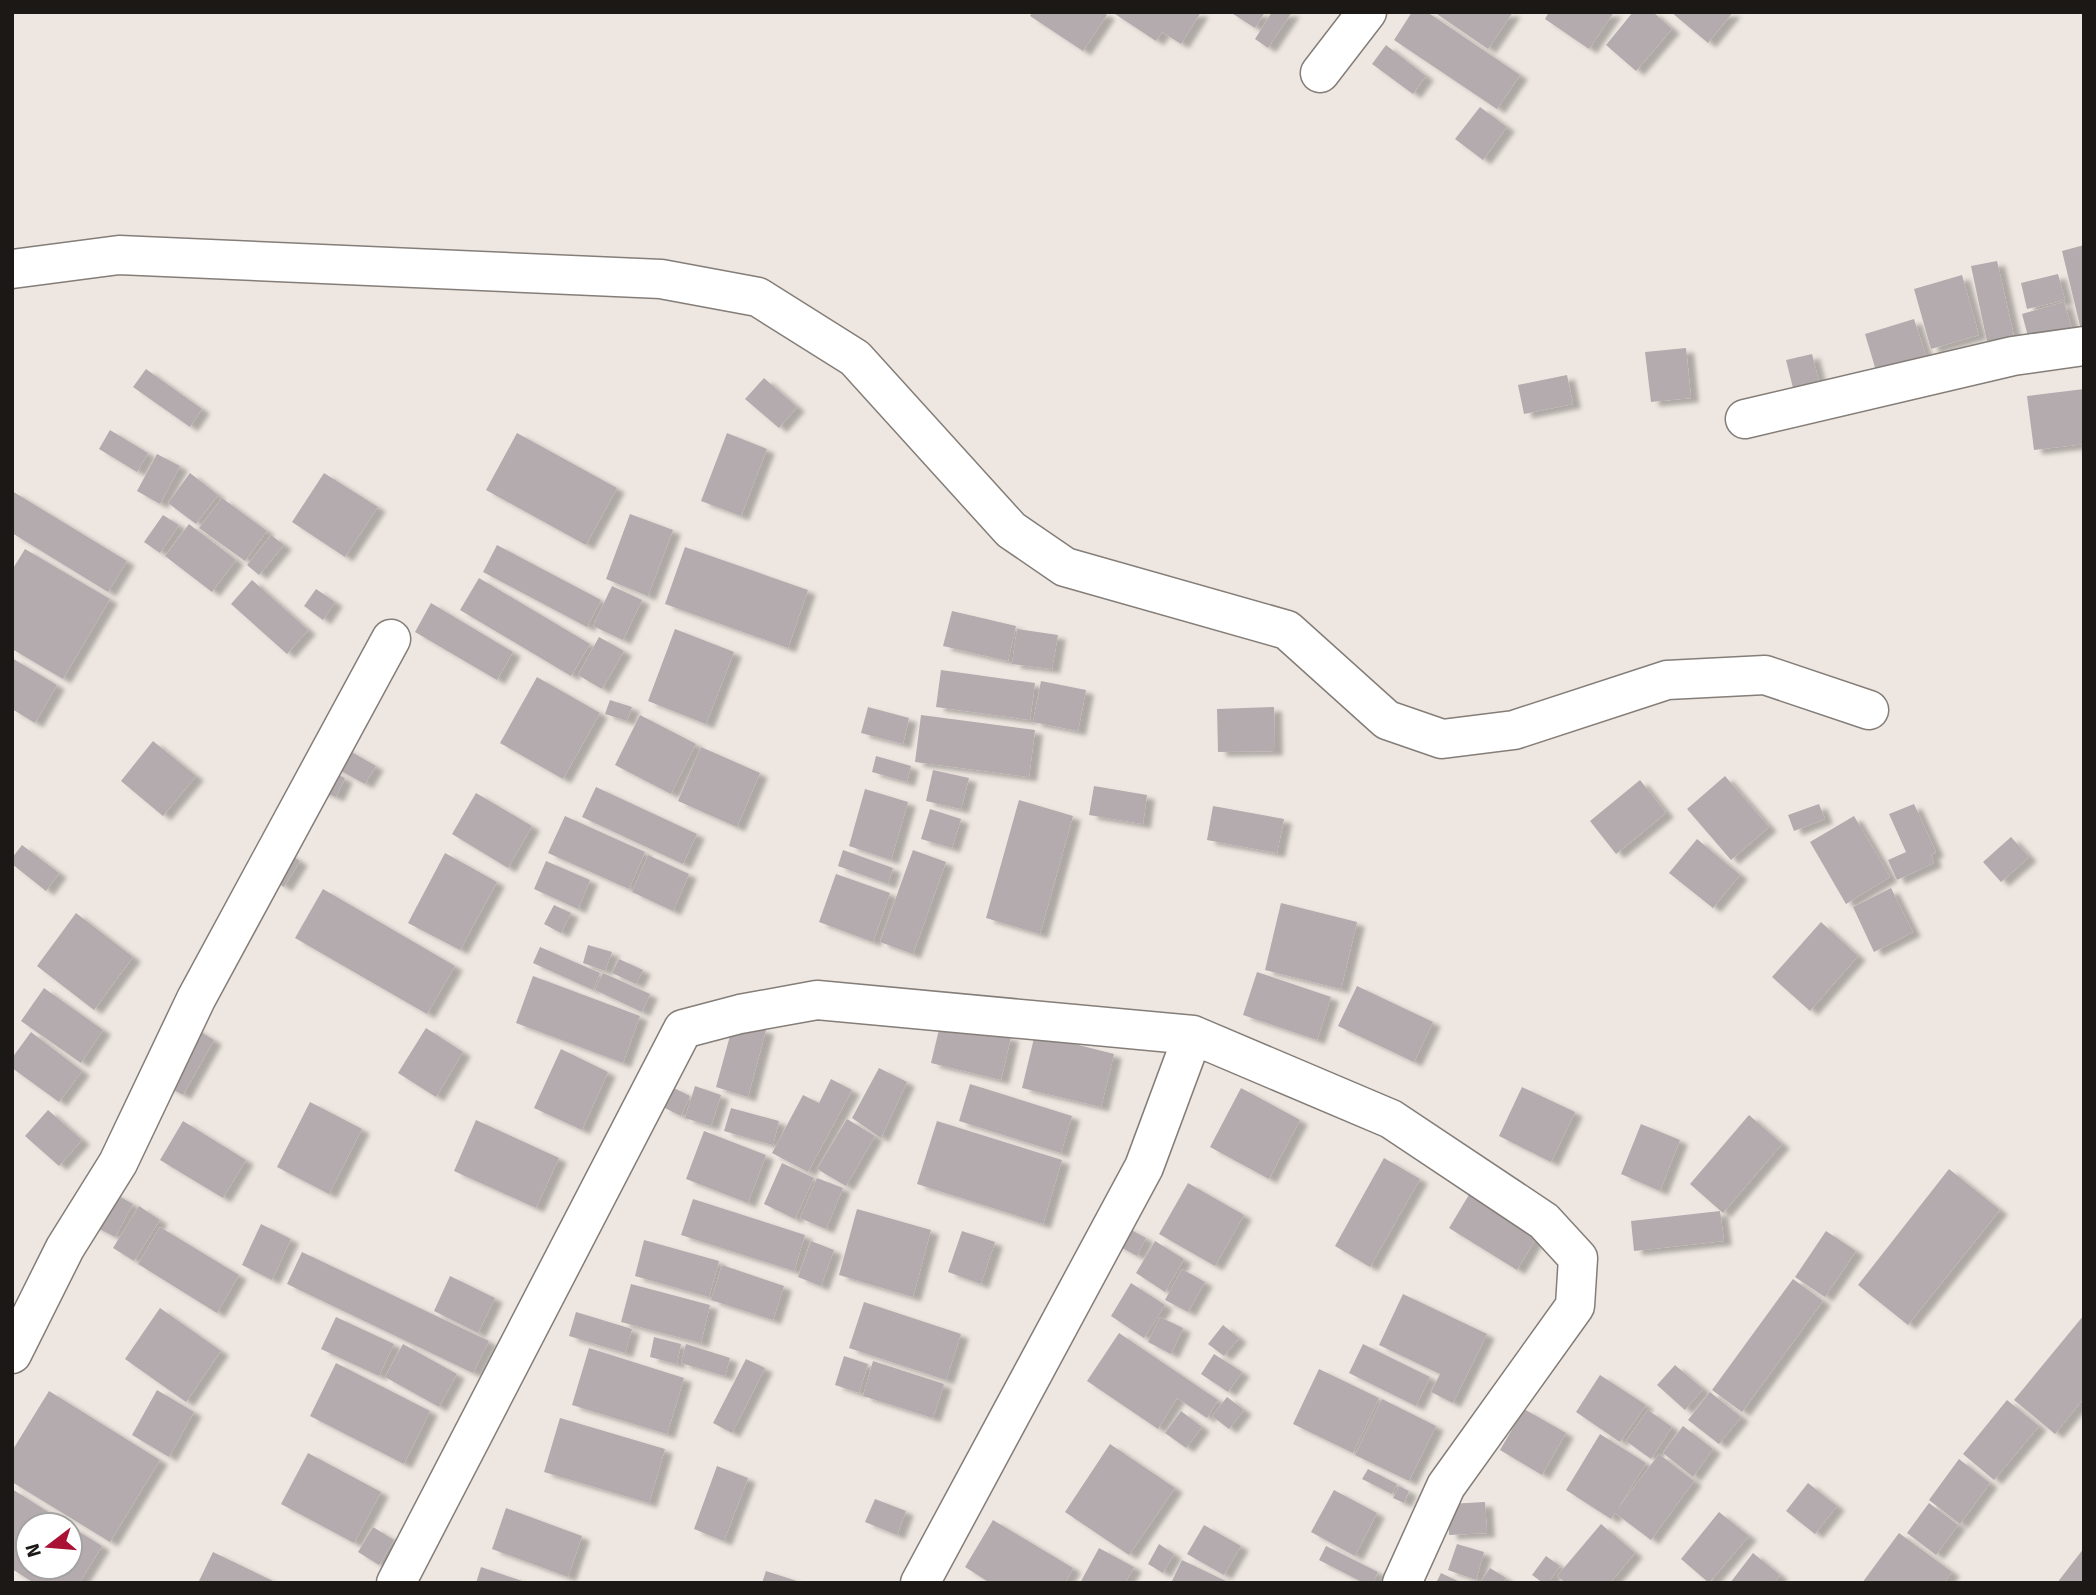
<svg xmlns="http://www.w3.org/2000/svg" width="2096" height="1595" viewBox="0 0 2096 1595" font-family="Signika,sans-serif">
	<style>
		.building { fill: #b4abae; filter: url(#shadow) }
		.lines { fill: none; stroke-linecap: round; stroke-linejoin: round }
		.minor-casing { stroke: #847d78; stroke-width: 41 }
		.minor { stroke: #fff; stroke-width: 38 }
	</style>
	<defs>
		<filter id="shadow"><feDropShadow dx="8" dy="4.5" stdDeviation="2" flood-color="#0004"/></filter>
	</defs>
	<rect width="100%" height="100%" fill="#eee7e1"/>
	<!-- building -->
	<path class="building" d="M1032 12H1103L1107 15 1083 51 1030 16Z
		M1112 12H1201L1181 44 1162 32 1156 41Z
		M1230 12H1265L1255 28Z
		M1272 12H1292L1268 48 1255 39Z
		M1412 12H1427L1520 75 1497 109 1394 40Z
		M1434 12H1513L1488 49Z
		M1549 12H1614L1589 49 1545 19Z
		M1633 12H1653L1672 29 1636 71 1606 45Z
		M1671 12H1733L1708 43Z
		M1386 45 1426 76 1413 94 1372 64Z
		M1480 107 1507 127 1483 160 1455 139Z
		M2084 245V329L2081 330 2062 251Z
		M1997 261 2016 345 1989 351 1971 266Z
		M2058 274 2065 300 2027 309 2021 283Z
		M1962 275 1979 335 1931 349 1914 289Z
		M2064 302 2072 329 2029 340 2022 314Z
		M1914 319 1930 368 1880 384 1865 334Z
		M1686 348 1691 398 1651 402 1645 352Z
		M1812 354 1822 394 1796 400 1786 360Z
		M146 369 202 409 190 427 133 387Z
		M1567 375 1573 404 1524 414 1518 385Z
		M764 378 797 407 779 428 745 399Z
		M2084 389V444L2034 450 2027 396Z
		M110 430 148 453 137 472 99 449Z
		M517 433 617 488 586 545 486 490Z
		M727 433 767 449 741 516 701 501Z
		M157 454 180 466 160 504 137 491Z
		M190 473 218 495 196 524 168 503Z
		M324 473 378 507 345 557 292 522Z
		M12 491 127 561 108 592 12 533Z
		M222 498 267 531 245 561 199 528Z
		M630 514 673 530 648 596 606 579Z
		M163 515 179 525 160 553 144 542Z
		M189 524 236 560 212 592 165 556Z
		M271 535 284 545 259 575 247 565Z
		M497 545 601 600 587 627 483 572Z
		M685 547 808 590 788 648 665 604Z
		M25 549 110 599 63 679 12 649V570Z
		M479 578 590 644 571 676 460 610Z
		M252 580 308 630 287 654 231 604Z
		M612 586 642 600 623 640 593 626Z
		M316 589 335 602 323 620 304 606Z
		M431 603 513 652 497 680 415 632Z
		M952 611 1016 626 1008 661 943 646Z
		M675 629 734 652 706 724 648 701Z
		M1017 629 1058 635 1052 669 1012 664Z
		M599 637 624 651 602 689 578 675Z
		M12 658 57 685 35 723 12 709Z
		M941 670 1035 683 1030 720 936 707Z
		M537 677 600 713 563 779 500 743Z
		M1041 681 1086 690 1078 731 1033 722Z
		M610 700 632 707 627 721 605 714Z
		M868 707 909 718 903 744 861 733Z
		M1274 707 1275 751 1218 752 1217 709Z
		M640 715 696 744 671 794 615 765Z
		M921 715 1035 730 1029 777 915 762Z
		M153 741 196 776 163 816 121 781Z
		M341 746 376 766 365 784 330 765Z
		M701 747 760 773 737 827 678 801Z
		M876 756 911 766 907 782 872 772Z
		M328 770 345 778 336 797 319 790Z
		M933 770 969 778 961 809 926 801Z
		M1725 776 1769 827 1731 860 1687 809Z
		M1640 780 1666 813 1616 854 1590 821Z
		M1094 786 1147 795 1143 824 1089 815Z
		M596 787 697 834 683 864 582 817Z
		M865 789 908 802 891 860 849 846Z
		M476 793 532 826 508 868 452 834Z
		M1019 800 1073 816 1040 934 986 918Z
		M1819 804 1825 819 1794 831 1788 815Z
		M1914 804 1936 852 1931 855 1934 863 1897 880 1888 860 1906 852 1889 814Z
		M1213 806 1284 819 1277 853 1207 840Z
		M930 809 961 819 952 848 921 839Z
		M565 816 645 852 629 889 548 853Z
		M1854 816 1890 877 1846 904 1810 842Z
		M2011 837 2029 857 2001 882 1983 862Z
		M1697 839 1740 875 1713 908 1669 873Z
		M22 845 59 873 46 891 12 864V858Z
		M843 850 893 868 888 884 838 866Z
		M913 850 946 862 913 954 880 942Z
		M284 851 300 861 284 887 268 876Z
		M445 853 497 882 460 950 408 923Z
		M648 855 689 874 673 911 632 892Z
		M546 861 590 880 578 909 534 889Z
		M836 874 890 893 873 942 819 922Z
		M1891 888 1913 932 1874 952 1853 907Z
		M323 889 455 966 427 1014 295 938Z
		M1281 903 1357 922 1341 989 1265 970Z
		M554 905 571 913 561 933 544 924Z
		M76 913 133 957 94 1010 37 966Z
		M1821 922 1858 956 1810 1011 1772 977Z
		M588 945 612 952 605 971 583 963Z
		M540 947 600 973 593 990 533 963Z
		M619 959 643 970 636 984 612 973Z
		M1257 972 1331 997 1317 1040 1243 1015Z
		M603 973 650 994 642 1012 595 990Z
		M533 976 640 1016 623 1063 516 1023Z
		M1357 986 1433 1022 1414 1062 1338 1026Z
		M44 988 103 1030 81 1063 21 1021Z
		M734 1021 766 1030 748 1097 716 1087Z
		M941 1021 1011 1037 1001 1080 931 1063Z
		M193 1027 214 1040 183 1095 161 1083Z
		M426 1028 463 1052 436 1097 398 1073Z
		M31 1032 82 1071 59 1102 12 1068V1058Z
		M1035 1034 1114 1054 1101 1107 1022 1088Z
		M561 1049 608 1072 582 1130 534 1108Z
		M879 1068 907 1082 881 1138 852 1118Z
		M831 1079 852 1090 808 1172 772 1153 803 1095 819 1103Z
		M970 1084 1072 1116 1061 1153 959 1121Z
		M695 1086 721 1095 711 1126 685 1118Z
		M672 1087 690 1096 681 1116 663 1107Z
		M1522 1087 1575 1112 1551 1162 1499 1136Z
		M1241 1088 1300 1120 1269 1179 1210 1147Z
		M310 1102 362 1129 329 1194 277 1167Z
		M731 1108 779 1121 773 1145 724 1131Z
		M48 1110 82 1140 59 1166 25 1136Z
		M1749 1115 1782 1144 1723 1213 1690 1184Z
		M847 1119 875 1136 846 1186 817 1169Z
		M476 1120 559 1158 536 1208 454 1171Z
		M183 1121 246 1160 223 1198 160 1160Z
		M937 1121 1062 1160 1043 1224 917 1184Z
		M1641 1124 1680 1140 1660 1191 1621 1174Z
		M704 1131 766 1155 748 1203 686 1179Z
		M1384 1158 1420 1179 1370 1267 1335 1246Z
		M782 1163 814 1178 795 1219 764 1204Z
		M1949 1169 2000 1210 1908 1325 1858 1285Z
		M817 1178 843 1188 826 1229 800 1218Z
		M1188 1183 1244 1215 1215 1266 1159 1234Z
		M1473 1188 1541 1230 1517 1270 1449 1228Z
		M108 1190 133 1204 115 1237 90 1224Z
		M693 1199 805 1235 794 1271 681 1235Z
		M139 1206 160 1220 134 1261 113 1248Z
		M857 1209 931 1230 913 1297 839 1275Z
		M1720 1211 1724 1241 1634 1251 1631 1221Z
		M261 1224 291 1239 272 1280 242 1265Z
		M1124 1226 1146 1238 1137 1256 1115 1244Z
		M160 1227 239 1275 217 1313 138 1264Z
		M962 1231 995 1242 981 1284 948 1272Z
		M1826 1231 1856 1251 1825 1297 1795 1277Z
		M644 1240 719 1261 709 1297 635 1276Z
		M811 1241 834 1250 821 1286 798 1277Z
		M1155 1241 1184 1259 1165 1292 1136 1273Z
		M302 1252 489 1341 473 1373 287 1284Z
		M722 1265 784 1286 773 1320 711 1300Z
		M1182 1269 1205 1282 1188 1312 1165 1300Z
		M450 1276 495 1298 478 1333 434 1311Z
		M1793 1279 1823 1301 1742 1412 1712 1390Z
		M1131 1283 1165 1305 1144 1338 1111 1316Z
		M631 1284 710 1305 701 1343 621 1322Z
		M1403 1294 1487 1334 1453 1403 1431 1392 1440 1374 1379 1345Z
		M864 1302 961 1334 946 1380 849 1348Z
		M160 1308 221 1351 186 1402 125 1359Z
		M576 1312 632 1329 625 1353 569 1336Z
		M2084 1315V1398L2055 1434 2014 1400Z
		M336 1317 394 1344 379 1376 321 1349Z
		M1160 1317 1183 1328 1171 1354 1148 1342Z
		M1223 1325 1239 1338 1224 1356 1208 1344Z
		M1119 1333 1218 1400 1207 1418 1177 1398 1158 1429 1087 1381Z
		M654 1337 681 1344 677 1364 650 1357Z
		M403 1344 457 1374 439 1407 385 1377Z
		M686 1344 730 1358 725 1376 681 1363Z
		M1363 1344 1430 1377 1416 1406 1349 1373Z
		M589 1348 684 1378 667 1434 572 1405Z
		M1214 1354 1242 1372 1228 1392 1201 1374Z
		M844 1356 868 1364 859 1393 835 1385Z
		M746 1359 765 1368 732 1433 713 1423Z
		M873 1361 944 1384 933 1418 863 1396Z
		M336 1363 430 1411 404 1464 310 1416Z
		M1675 1365 1703 1389 1685 1410 1657 1385Z
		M1319 1369 1379 1398 1353 1453 1293 1424Z
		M1600 1375 1646 1405 1620 1442 1576 1412Z
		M157 1390 194 1412 169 1457 132 1435Z
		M49 1391 160 1460 110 1542 12 1482V1451Z
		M1710 1392 1741 1417 1719 1444 1688 1420Z
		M1227 1397 1244 1410 1229 1429 1212 1416Z
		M1382 1399 1436 1426 1409 1481 1355 1455Z
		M2007 1400 2039 1426 1994 1480 1963 1454Z
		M1524 1409 1566 1433 1542 1475 1500 1450Z
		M1648 1410 1672 1427 1651 1459 1626 1441Z
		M1181 1411 1202 1427 1186 1448 1165 1433Z
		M560 1418 665 1449 649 1503 544 1472Z
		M1683 1426 1713 1449 1693 1477 1663 1453Z
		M1600 1434 1646 1463 1617 1510 1659 1454 1694 1481 1651 1540 1615 1513 1611 1519 1566 1490Z
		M1110 1444 1175 1488 1129 1555 1065 1512Z
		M308 1453 381 1492 354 1543 281 1504Z
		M1959 1459 1990 1483 1960 1524 1929 1500Z
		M717 1466 748 1478 724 1541 694 1529Z
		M1368 1469 1397 1484 1392 1494 1362 1479Z
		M1808 1483 1837 1506 1815 1534 1786 1511Z
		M1399 1486 1409 1491 1404 1503 1393 1498Z
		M12 1489 69 1525H28V1567H70V1526L102 1546 79 1583H34L12 1569Z
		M1334 1490 1377 1513 1355 1556 1311 1532Z
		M875 1499 906 1511 897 1535 865 1522Z
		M1485 1502 1487 1533 1449 1535 1448 1504Z
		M1929 1503 1958 1525 1936 1555 1907 1533Z
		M506 1508 582 1536 568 1577 492 1549Z
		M1719 1512 1749 1536 1709 1583 1681 1559Z
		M993 1520 1073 1568 1065 1583H990L965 1567Z
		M1601 1524 1635 1553 1610 1583H1566L1557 1576Z
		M1204 1525 1241 1546 1224 1575 1187 1554Z
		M373 1527 394 1540 379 1565 358 1552Z
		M1899 1533 1952 1572 1944 1583H1862Z
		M1159 1544 1174 1554 1163 1573 1148 1564Z
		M1457 1544 1484 1552 1476 1580 1448 1570Z
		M1326 1546 1378 1572 1373 1583H1364L1319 1560Z
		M1099 1548 1134 1567 1125 1583H1080Z
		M2084 1548V1583H2057Z
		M213 1552 277 1583H198Z
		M1753 1553 1780 1575 1774 1583H1730Z
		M1546 1556 1560 1566 1548 1583H1543L1532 1575Z
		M1182 1560 1230 1583H1171Z
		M481 1567 525 1582V1583H476Z
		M1490 1568 1506 1578 1503 1583H1480Z
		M766 1571 800 1582V1583H762Z
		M1441 1573 1462 1583H1436Z"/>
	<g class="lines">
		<defs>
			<path id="minor" d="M1320 73 1367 12
				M12 269 119 255 661 279 758 297 855 358 1011 530 1065 567 1287 630 1387 720 1442 739 1514 730 1667 680 1765 675 1869 710
				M1745 419 2013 356 2084 346
				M12 1354 65 1248 118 1163 196 999 391 639
				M396 1583 683 1029 740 1014 817 1000 1193 1035 1391 1119 1544 1221 1578 1258 1575 1306 1446 1486 1402 1583
				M920 1583 1144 1167 1193 1035"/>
		</defs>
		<!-- minor casing -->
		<use href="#minor" class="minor-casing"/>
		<!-- minor -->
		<use href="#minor" class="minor"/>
	</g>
	<!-- border -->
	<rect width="2096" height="1595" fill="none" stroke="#1b1816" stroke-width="28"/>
	<!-- north arrow -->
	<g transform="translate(49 1546) rotate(254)"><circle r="33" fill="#ffffff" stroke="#a4a3a2" stroke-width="2"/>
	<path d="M0-5L12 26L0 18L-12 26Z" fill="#a91235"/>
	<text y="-10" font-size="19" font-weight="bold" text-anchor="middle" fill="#1b1816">N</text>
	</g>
</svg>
